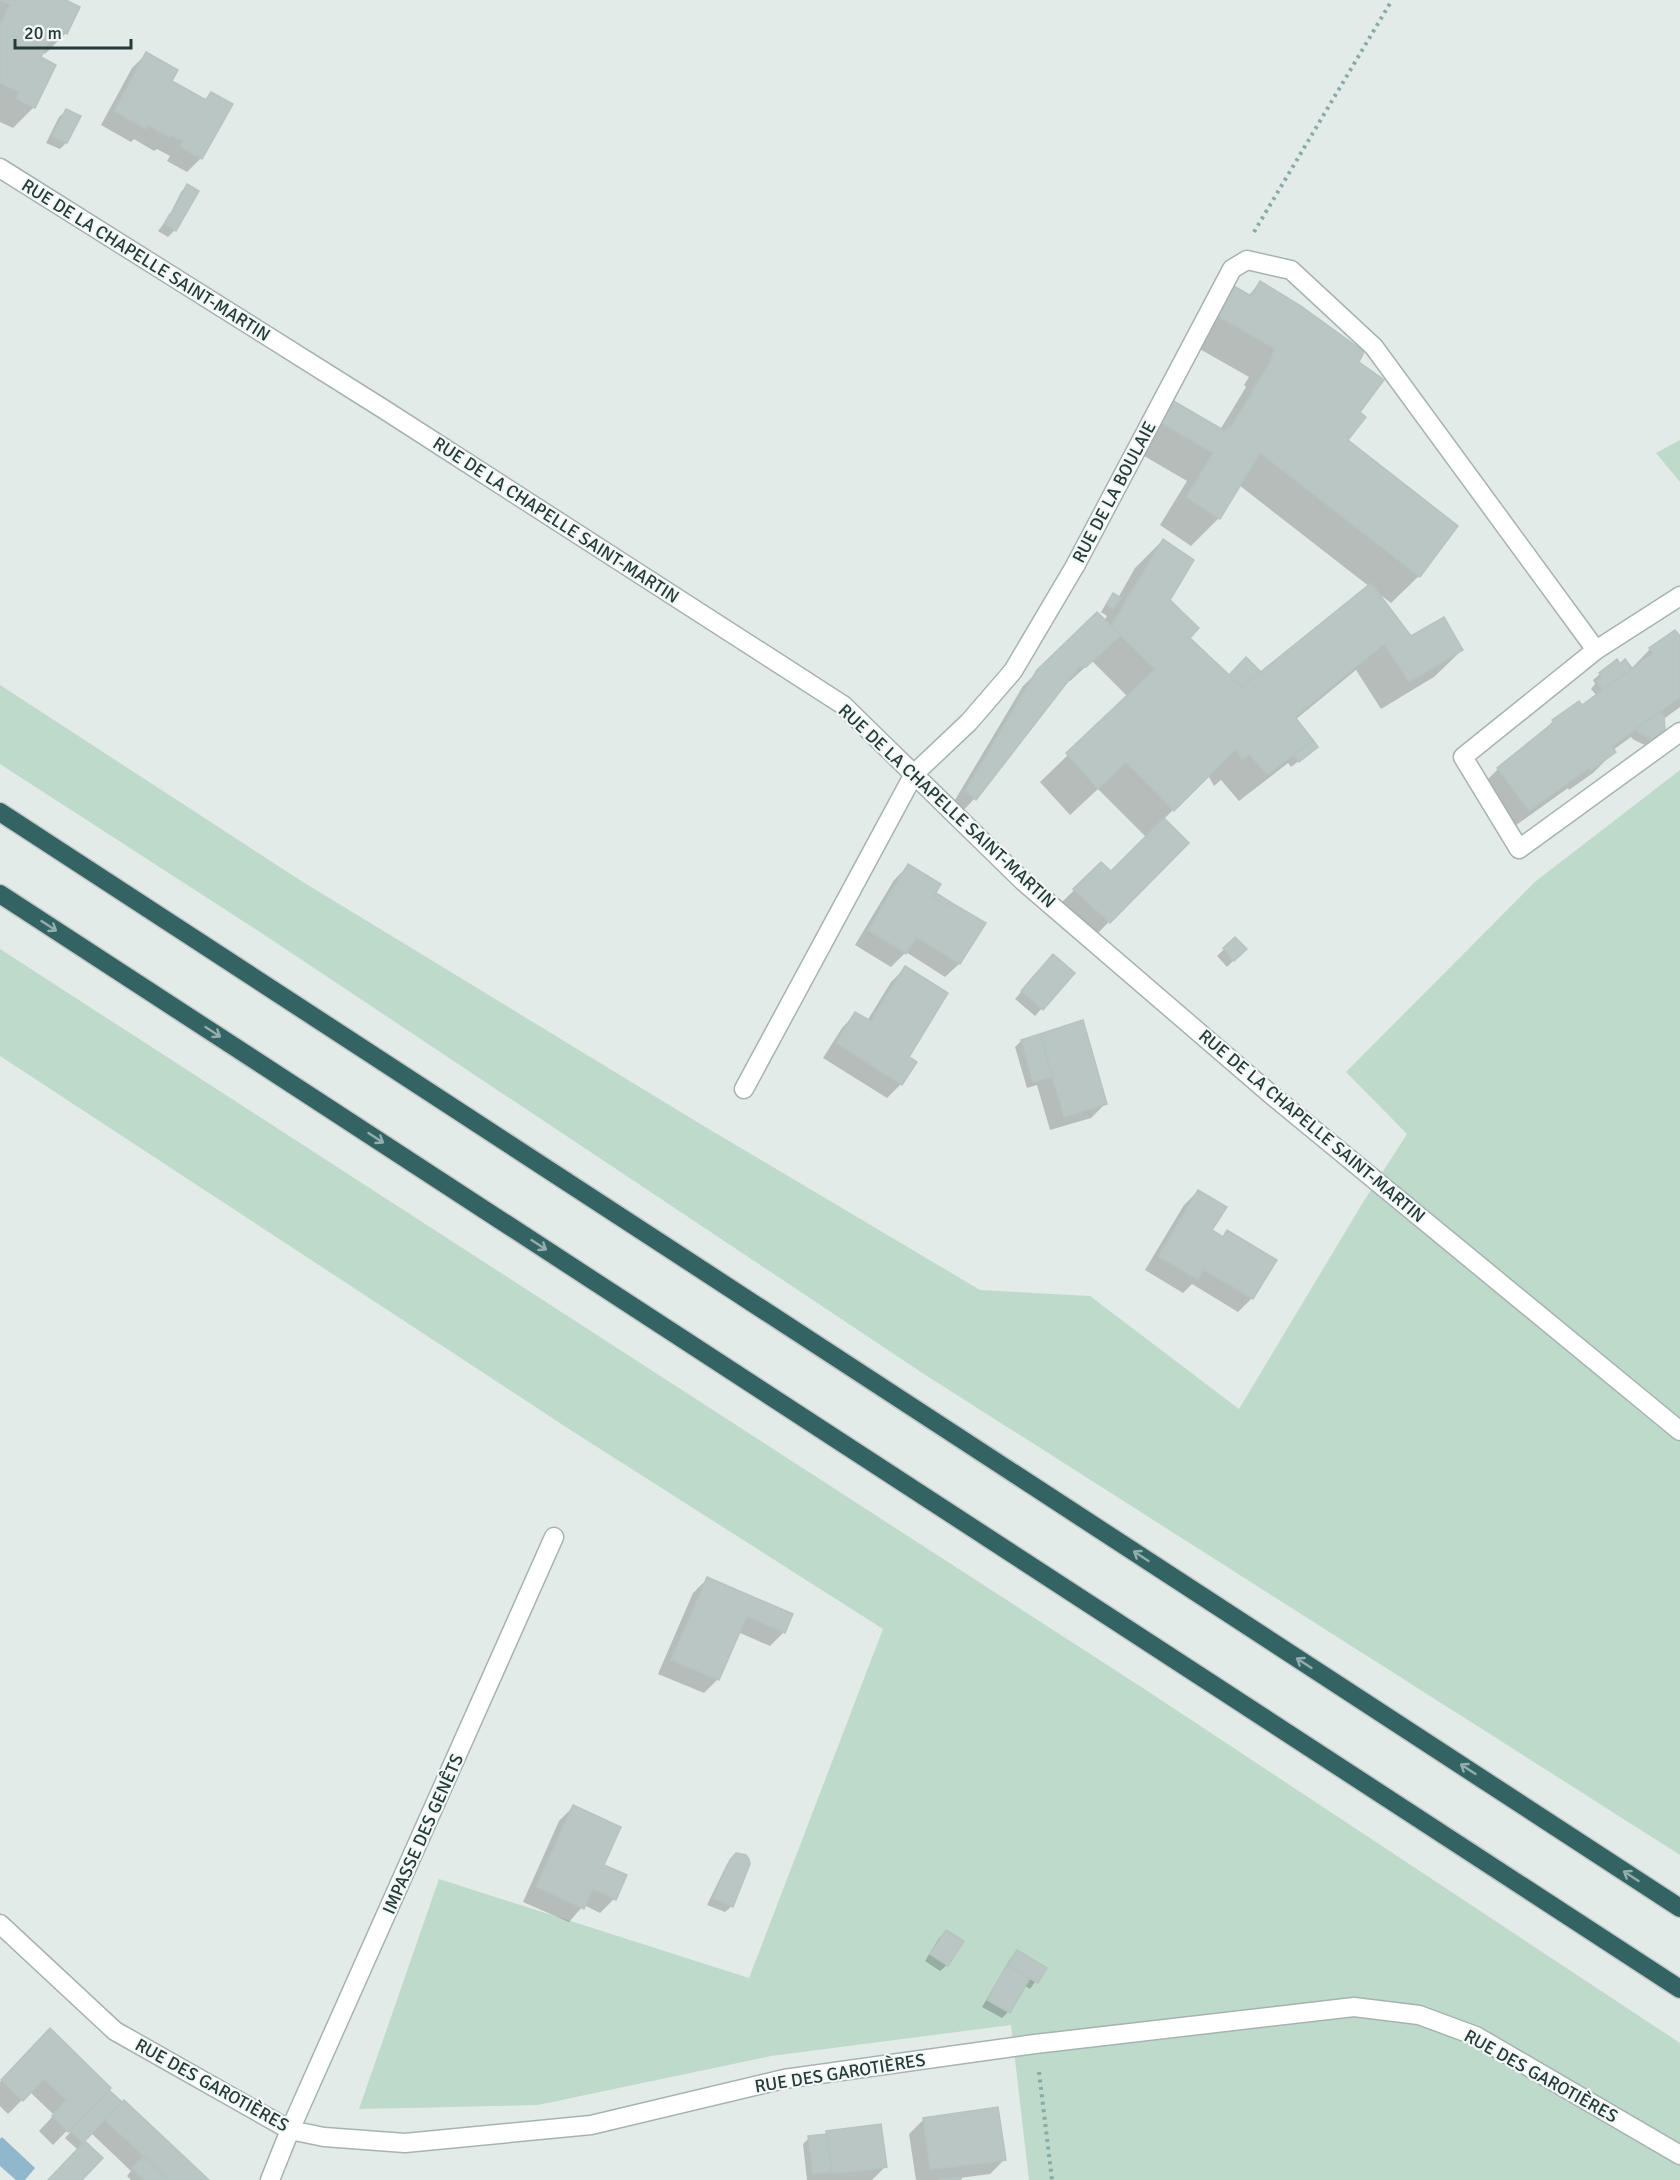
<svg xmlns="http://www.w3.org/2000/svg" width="1680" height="2180" viewBox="0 0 1680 2180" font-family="Signika,sans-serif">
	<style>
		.green { fill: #bedacb }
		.water { fill: #90b7cb }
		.shadow { fill: #0003 }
		.building { fill: #b9c6c3; stroke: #b6c4c1; stroke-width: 1.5 }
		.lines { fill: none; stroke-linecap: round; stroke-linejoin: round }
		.minor-casing { stroke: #a6b3b1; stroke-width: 21 }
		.highway-casing { stroke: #c2c8c8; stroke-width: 21 }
		.path { stroke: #87aca7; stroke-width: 4; stroke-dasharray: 3 4.5; stroke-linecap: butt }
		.minor { stroke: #fff; stroke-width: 18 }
		.highway { stroke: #336463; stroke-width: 18 }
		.oneway { stroke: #93aead }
		.labels { text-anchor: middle; stroke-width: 4.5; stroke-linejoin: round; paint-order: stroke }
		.street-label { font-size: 18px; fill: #243b39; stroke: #f3f8f7 }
	</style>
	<rect width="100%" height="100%" fill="#e3ebe9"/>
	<!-- green -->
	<path class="green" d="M1680 440V482L1656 453Z
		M0 685 303 882 697 1122 980 1290 1090 1296 1239 1409 1362 1204 1407 1134 1346 1072 1536 881 1680 770V1855L927 1376 266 936 0 764Z
		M0 949 1149 1692 1680 2043V2180H1029L1011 2025 771 2056 538 2105 359 2109 439 1879 749 1978 883 1629 572 1431 0 1056Z"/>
	<!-- water -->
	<path class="water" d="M2 2137 35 2168 25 2180H16L0 2166V2139Z"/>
	<!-- shadow -->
	<path class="shadow" d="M0 0H63L66 33 45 54 42 52 34 107 13 128 0 122Z
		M146 54 170 81 204 100 211 94 201 158 187 172 167 161 170 156 157 149 154 151 134 139 131 142 101 125 132 68Z
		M66 111V143L60 149 46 143 59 117Z
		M187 186 175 230 168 237 158 231 168 218 181 192Z
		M1260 283 1357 362 1358 413 1346 440 1456 527 1419 576 1391 603 1378 593 1411 638 1462 650 1434 677 1381 709 1356 670 1295 720 1309 753 1291 767 1288 763 1239 801 1221 780 1214 786 1208 775 1163 820 1187 843 1095 936 1060 904 1101 864 1111 873 1146 837 1098 789 1070 815 1040 782 1128 697 1092 661 1070 681 1066 680 974 799 961 813 952 805 1023 686 1097 614 1104 621 1107 616 1101 612 1107 602 1113 595 1118 598 1135 568 1163 540 1168 600 1188 638 1229 677 1261 674 1370 587 1239 485 1219 518 1191 546 1160 525 1187 481 1134 450 1173 402 1220 430 1246 387 1244 385 1249 377 1191 344 1207 316 1234 288 1248 296Z
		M1680 639V707L1665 718 1663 714 1664 729 1645 745 1634 740 1631 737 1613 750 1614 752 1593 773 1569 790 1568 788 1508 831 1477 790 1498 769 1538 736 1553 721 1579 704 1582 707 1597 696 1591 689 1595 684 1593 680 1600 674 1620 666 1631 669 1650 649Z
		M908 866 931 899 936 895 983 924 959 964 945 977 906 952 891 967 855 945 894 880Z
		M1235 939 1245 949 1227 967 1217 956Z
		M1046 963 1073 973 1035 1016 1015 999Z
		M905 968 901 1084 887 1098 823 1058 842 1028 855 1014 867 1021 891 982Z
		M1021 1041 1105 1104 1091 1118 1050 1130 1037 1085 1027 1088 1015 1047Z
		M1198 1191 1210 1230 1222 1238 1228 1232 1252 1298 1238 1312 1192 1284 1183 1293 1145 1270 1184 1205Z
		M707 1579 784 1632 770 1646 738 1632 718 1679 704 1693 658 1674 693 1593Z
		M573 1807 602 1866 614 1899 600 1913 584 1905 569 1922 523 1902 559 1821Z
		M734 1857 732 1906 725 1912 707 1905 727 1864Z
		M946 1932 947 1965 940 1971 925 1961 939 1938Z
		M1017 1952 1045 1968 1030 1989 1024 1985 1008 2012 1002 2018 982 2007 1010 1959Z
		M36 2044 107 2090 114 2112 207 2180H131L127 2176 131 2171 91 2133 83 2141 101 2158 80 2180H50L78 2150 65 2138 82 2119 80 2117 53 2145 39 2131 54 2115 30 2092 8 2114 0 2106V2082Z
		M923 2120 1004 2160 990 2174 959 2178 960 2180H916L909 2134Z
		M827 2132 885 2167 872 2180H807L803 2144 809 2138 823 2136Z"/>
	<!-- building -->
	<path class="building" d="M0 0H66L80 7 67 34 55 28 41 57 56 65 35 108 16 99 19 92 0 83V25L10 5Z
		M146 52 178 70 172 81 206 100 211 92 233 104 202 159 180 147 183 141 171 135 170 138 148 125 146 129 114 111Z
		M66 109 81 116 67 143 52 136Z
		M187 184 199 191 176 231 164 224 170 214 171 215Z
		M1260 281 1301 306 1363 351V354L1359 362 1384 380 1360 412 1366 417 1348 440 1458 526 1420 577 1260 453 1220 519 1186 497 1213 453 1160 422 1172 400 1225 431 1229 426 1231 427 1272 359 1270 358 1275 349 1218 316 1234 286 1251 296Z
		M1163 539 1194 560 1170 600 1199 628 1190 638 1242 687 1371 583 1411 636 1444 617 1463 650 1409 682 1384 644 1295 717 1313 740 1267 775 1249 754 1242 760 1236 749 1174 811 1126 762 1098 789 1066 753 1155 669 1111 626Z
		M1113 593 1121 598 1113 609 1106 605Z
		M1097 612 1121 635 1086 667H1079L976 800 965 791 1037 670Z
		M1675 630 1680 636V697L1612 747 1616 752 1590 771 1589 768 1529 811 1497 768 1554 722 1552 720 1579 701 1582 705 1653 653 1649 648Z
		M1246 657 1261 672 1242 687 1229 675Z
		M1617 659 1620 664 1625 659 1632 668 1603 690 1596 681 1602 677 1599 673Z
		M1660 711 1664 716 1665 730 1653 739 1640 734 1636 729Z
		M1313 740 1318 747 1299 762 1293 755Z
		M1164 818 1189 843 1110 923 1073 889 1101 862 1111 871Z
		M908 864 941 884 933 898 944 905 952 903 986 923 960 964 916 937 906 954 868 930Z
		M936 893 952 903 944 905 933 898Z
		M1235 937 1247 949 1234 961 1223 948Z
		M1053 954 1075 973 1043 1010 1021 991Z
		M905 966 948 993 909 1057 917 1062 902 1085 836 1043 855 1012 871 1021Z
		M1083 1020 1107 1104 1064 1117 1040 1034Z
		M1040 1034 1053 1077 1033 1082 1021 1040Z
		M1198 1190 1227 1207 1212 1230 1223 1237 1227 1230 1277 1260 1253 1299 1204 1270 1198 1280 1158 1256Z
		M707 1577 793 1614 785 1633 747 1616 719 1680 671 1660Z
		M573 1805 621 1827 604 1865 627 1875 616 1900 593 1889 584 1909 536 1887Z
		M736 1853 746 1855 749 1859 750 1864 733 1907 713 1898 730 1860Z
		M946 1930 964 1941 948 1966 930 1954Z
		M1017 1950 1047 1968 1038 1983 1007 1965Z
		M1007 1965 1030 1978 1010 2013 987 2000Z
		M50 2028 111 2088 68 2132 52 2116 66 2100 44 2079 23 2101 1 2080Z
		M109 2090 122 2102 83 2143 70 2131Z
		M124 2100 209 2180H169L105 2120Z
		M998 2107 1006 2160 930 2170 923 2118Z
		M881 2124 887 2167 832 2174 826 2131Z
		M827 2134 832 2172 813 2174 808 2136Z
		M85 2141 103 2158 82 2180H48Z
		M144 2156 169 2180H144L132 2168Z
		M961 2177V2180L939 2179Z"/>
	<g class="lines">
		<defs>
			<path id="minor" d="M0 168 385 410 843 705 1024 882 1274 1097 1680 1431
				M1680 596 1596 650 1463 757 1519 849 1680 732
				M744 1089 914 774 969 722 1013 671 1075 566 1232 269 1247 260 1291 270 1374 347 1596 650
				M0 1924 115 2031 290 2130 324 2137 405 2143 591 2125 784 2079 1035 2044 1354 2007 1419 2015 1476 2036 1680 2155
				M270 2180 290 2130 554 1537"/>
			<path id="highway" d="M0 812 1680 1908
				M0 894 1680 1989"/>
		</defs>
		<!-- minor casing -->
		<use href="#minor" class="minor-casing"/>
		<!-- highway casing -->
		<use href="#highway" class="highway-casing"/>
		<!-- path -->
		<path class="path" d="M1254 232 1392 0
			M1039 2072 1052 2180"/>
		<!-- minor -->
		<use href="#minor" class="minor"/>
		<!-- highway -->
		<use href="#highway" class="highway"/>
	</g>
	<!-- one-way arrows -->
	<defs><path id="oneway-shaft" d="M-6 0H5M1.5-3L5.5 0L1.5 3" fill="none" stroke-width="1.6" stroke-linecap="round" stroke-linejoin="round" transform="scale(1.5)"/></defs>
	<g class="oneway">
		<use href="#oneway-shaft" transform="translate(49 926) rotate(33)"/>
		<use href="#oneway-shaft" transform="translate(213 1032) rotate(33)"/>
		<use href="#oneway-shaft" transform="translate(376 1138) rotate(33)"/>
		<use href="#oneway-shaft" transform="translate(539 1245) rotate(33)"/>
		<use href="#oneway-shaft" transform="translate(1141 1556) rotate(-147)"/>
		<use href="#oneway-shaft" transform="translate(1304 1663) rotate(-147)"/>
		<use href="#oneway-shaft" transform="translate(1468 1769) rotate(-147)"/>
		<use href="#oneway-shaft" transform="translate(1631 1876) rotate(-147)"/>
	</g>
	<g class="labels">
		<!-- street labels -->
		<g class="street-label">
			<text transform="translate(146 260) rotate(32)" y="6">RUE DE LA CHAPELLE SAINT-MARTIN</text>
			<text transform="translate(1114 492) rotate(-62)" y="6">RUE DE LA BOULAIE</text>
			<text transform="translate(556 520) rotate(33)" y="6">RUE DE LA CHAPELLE SAINT-MARTIN</text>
			<text transform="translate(947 806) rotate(43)" y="6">RUE DE LA CHAPELLE SAINT-MARTIN</text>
			<text transform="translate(1312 1126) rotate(40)" y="6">RUE DE LA CHAPELLE SAINT-MARTIN</text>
			<text transform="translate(423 1834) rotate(-66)" y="6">IMPASSE DES GENÊTS</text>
			<text transform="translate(840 2073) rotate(-9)" y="6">RUE DES GAROTIÈRES</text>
			<text transform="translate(1541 2076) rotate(29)" y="6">RUE DES GAROTIÈRES</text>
			<text transform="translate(212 2085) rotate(29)" y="6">RUE DES GAROTIÈRES</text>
		</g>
	</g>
	<!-- scale -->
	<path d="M15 39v9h116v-9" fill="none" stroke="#243b39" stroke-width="3"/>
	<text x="24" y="39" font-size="18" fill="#243b39" stroke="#f3f8f7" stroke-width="4.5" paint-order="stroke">20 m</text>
</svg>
